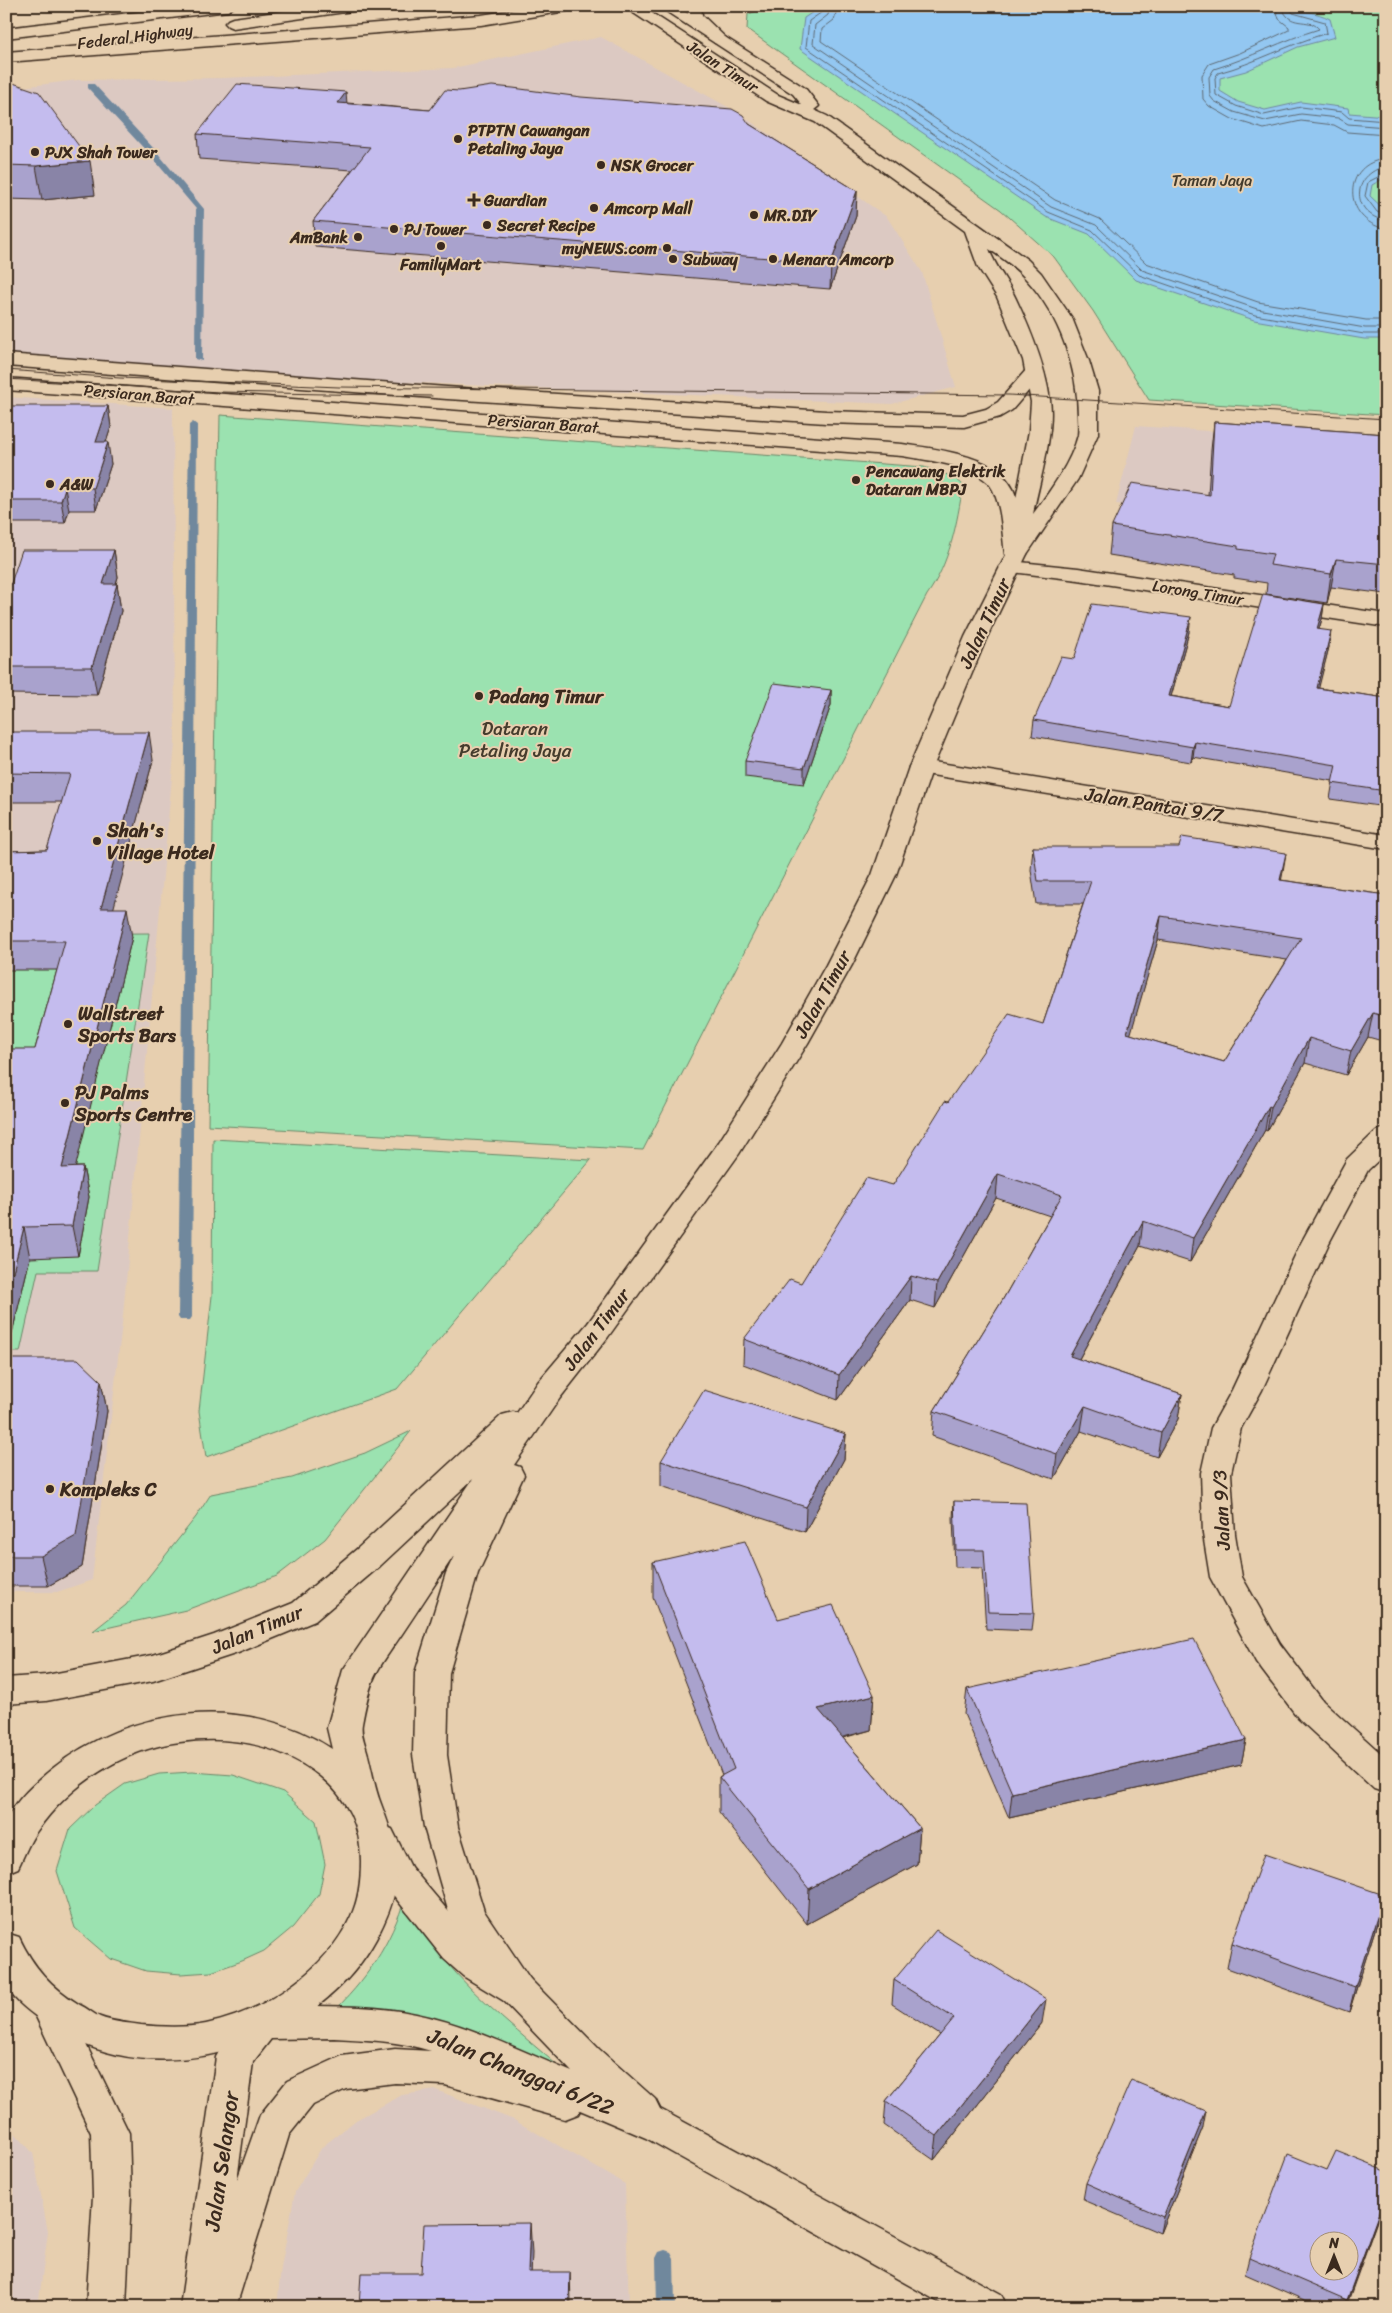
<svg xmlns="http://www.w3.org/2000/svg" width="1392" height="2313" viewBox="0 0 1392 2313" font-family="Sriracha,sans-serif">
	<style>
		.built { fill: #dcc9c2 }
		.green { fill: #9be2b0; stroke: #6b8667 }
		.water { fill: #93c7f1; stroke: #70889d }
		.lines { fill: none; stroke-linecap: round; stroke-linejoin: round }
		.shore { stroke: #5e6972; stroke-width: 1 }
		.stream { fill: #70889d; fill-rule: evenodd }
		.street-casing { stroke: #3b2a1e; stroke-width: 3 }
		.secondary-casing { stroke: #3b2a1e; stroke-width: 3 }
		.primary-casing { stroke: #3b2a1e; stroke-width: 3 }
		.highway-casing { stroke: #3b2a1e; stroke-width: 3 }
		.street { fill: #e7cfaf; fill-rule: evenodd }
		.secondary { fill: #e7cfaf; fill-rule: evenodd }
		.primary { fill: #e7cfaf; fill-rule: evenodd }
		.highway { fill: #e7cfaf; fill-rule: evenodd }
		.tram { stroke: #3b2a1e; stroke-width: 1 }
		.wall { fill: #a9a2cd; stroke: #3b2a1e; fill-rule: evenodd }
		.shaded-wall { fill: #8984a7; stroke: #3b2a1e }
		.building { fill: #c4bcee; stroke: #3b2a1e; fill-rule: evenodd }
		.poi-dot { fill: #3b2a1e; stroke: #e7cfaf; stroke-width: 2 }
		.labels { text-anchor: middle; stroke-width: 4; stroke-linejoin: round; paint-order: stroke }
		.far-street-label { font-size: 16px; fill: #3b2a1e; stroke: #e7cfaf }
		.far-poi-label { font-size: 16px; font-weight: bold; fill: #3b2a1e; stroke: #e7cfaf; text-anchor: start }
		.far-park-label { font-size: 16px; fill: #453c2d; stroke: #e7cfaf }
		.street-label { font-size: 19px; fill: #3b2a1e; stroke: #e7cfaf }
		.poi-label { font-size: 19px; font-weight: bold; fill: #3b2a1e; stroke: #e7cfaf; text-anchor: start }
		.park-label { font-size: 19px; fill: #453c2d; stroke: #e7cfaf }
		.near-street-label { font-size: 22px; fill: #3b2a1e; stroke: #e7cfaf }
	</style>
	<rect width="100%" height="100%" fill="#e7cfaf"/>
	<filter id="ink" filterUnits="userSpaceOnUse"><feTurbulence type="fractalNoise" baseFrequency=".02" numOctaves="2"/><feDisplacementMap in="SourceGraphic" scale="10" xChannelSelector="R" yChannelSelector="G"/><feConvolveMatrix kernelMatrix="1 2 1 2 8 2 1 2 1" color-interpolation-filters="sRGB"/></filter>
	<g filter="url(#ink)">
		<!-- built -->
		<path class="built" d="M601 37 737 112 887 217 922 272 956 387 892 404 399 382 6 356V89L78 80 223 78 453 68Z
			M6 397 173 408 175 744 123 1315 92 1580 57 1592H6Z
			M1136 426 1386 443V534L1116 504Z
			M436 2090 514 2120 625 2184 629 2307H277L281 2268 295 2192 322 2147 356 2120 402 2095Z
			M6 2123 33 2153 48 2232 38 2307H6Z"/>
		<!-- green -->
		<path class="green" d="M771 6H1386V415L1149 400 1093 311 1054 257 1001 210 747 29 748 14Z
			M220 415 924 467 954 477 963 485C957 523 950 563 927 595L643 1150 208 1125Z
			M149 933 97 1271H38L20 1352H6V934Z
			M213 1139 591 1160 397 1389 206 1457 199 1411 212 1296Z
			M411 1431 325 1539 277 1576 186 1610 93 1631 126 1605 196 1517 211 1494 292 1478 365 1453Z
			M192 1772 233 1775 283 1792 316 1821 325 1864 319 1894 293 1927 264 1951 242 1961 211 1972 181 1974 146 1971 111 1959 75 1928 57 1871 70 1829 95 1805 125 1784 159 1774Z
			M406 1895C418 1917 428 1939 443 1958 478 2001 524 2036 565 2072L329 2016C367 1979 390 1946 406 1895Z"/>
		<!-- water -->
		<path class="water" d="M822 6H1289C1304 13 1315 11 1330 19L1335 37 1298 47 1246 71 1220 78V91L1238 102 1265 110 1301 102 1348 108 1349 113 1386 116V177L1372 185 1370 196 1386 211V339H1364L1254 320 1136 280 1089 234 1046 217 800 49 804 18Z"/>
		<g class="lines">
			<!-- shore -->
			<path class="shore" d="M824 6 822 12 809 21 806 47 1048 212 1092 230 1139 275 1255 315 1364 334H1386
				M830 6 828 15 815 25 813 44 1051 207 1096 225 1142 270 1257 309 1365 328H1386
				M838 6 834 20 822 29 821 41 1055 200 1100 219 1146 263 1258 302 1366 320H1386
				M1275 6 1279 19 1289 27V30L1240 53 1209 64 1202 75 1203 99 1209 106 1232 119 1264 129 1301 121 1334 125 1347 132 1386 135
				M1282 6C1288 30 1309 16 1319 29 1283 40 1250 58 1214 69L1209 77 1210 96 1214 101 1234 112 1265 121 1301 114 1338 118 1348 124 1386 127
				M1289 6 1293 13 1325 22 1327 33C1289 44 1256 63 1218 73L1215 78 1216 95 1236 106 1264 115 1301 107 1342 112 1349 118 1386 121
				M1386 159C1342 162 1341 220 1386 229
				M1386 166C1350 175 1351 214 1386 221
				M1386 173 1368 182 1365 196 1377 212 1386 215"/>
			<!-- stream -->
			<path class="stream" d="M88 84H94L156 151 204 209 202 361 195 359 196 209 150 155 88 88Z
				M193 422 197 425 192 1317 190 1320H180L178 1317 189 425Z
				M665 2250 671 2252 674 2258 675 2307H657L656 2258 659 2252Z"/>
			<defs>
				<path id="street" d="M1010 561 1078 568 1386 614V627L1078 580 1003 571 999 567 1003 563Z
					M921 760 1386 835V849L913 772 909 767 913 762Z
					M1386 1128V1153L1368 1170 1329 1243 1262 1390 1241 1428 1231 1473 1235 1534 1242 1577 1280 1644 1323 1701 1386 1758V1793L1374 1789 1299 1719 1256 1662 1210 1577 1203 1534 1201 1473 1211 1428 1232 1390 1301 1243 1347 1159 1376 1131Z"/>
				<path id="secondary" d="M6 354 447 387 826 411 963 415 986 409 998 402 1027 369 1034 367 1041 369 1044 373 1012 410 1000 417 964 427 826 423 447 399 6 366Z
					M6 378 902 444C936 449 997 455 1013 489 1022 508 1023 533 1027 554L1023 558 1016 560 1009 558 1005 554C1002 533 1002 509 993 490 983 466 925 460 902 456L6 390Z
					M380 1825 392 1829 411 1867 470 1937 489 1954 530 1979 599 2049 655 2099 660 2109 1001 2294 1007 2307H948L646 2138 580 2110 578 2114 565 2119 445 2085 395 2083 346 2089 313 2105 289 2135 236 2307H180L216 2057C222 2046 239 2017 249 2011 264 2003 286 2006 302 2006 340 2006 378 2006 416 2014 470 2025 521 2051 572 2072L504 2001 463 1976 444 1959 387 1887 363 1839 368 1829ZM334 2038C367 2040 400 2041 431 2051L395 2049 342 2056 287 2081 260 2115 237 2180 253 2062 271 2039Z
					M49 1990 62 1995 129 2133 131 2196 126 2307H86L93 2196 91 2133 31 2006 36 1995Z"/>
				<path id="primary" d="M623 6H641L778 95 802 105 793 94 658 6H676L805 88 819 106 814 110 827 116 1028 260 1041 273 1072 318 1089 361 1098 391V434L1078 479 1027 554 987 637 933 767 896 875 852 965 808 1043 739 1154 608 1337 560 1398 514 1465 520 1467 524 1475 478 1573 449 1673 447 1755 458 1827 484 1911 530 1979 535 1990 530 2001 517 2006 504 2001 455 1928 450 1917 424 1827 413 1755 415 1673 446 1573 455 1554C437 1581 420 1607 402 1634 394 1646 384 1659 377 1672 369 1686 365 1708 362 1724 360 1734 366 1746 368 1755 372 1771 375 1789 381 1804 391 1830 399 1854 396 1883 394 1903 385 1922 376 1939 323 2037 178 2091 75 2040 58 2032 10 2003 6 1983 3 1967 6 1948 6 1933L19 1937C33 1967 51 1987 80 2005 87 2008 93 2014 100 2017 112 2022 128 2023 141 2025 162 2027 185 2028 206 2024 264 2012 326 1971 351 1916 359 1899 361 1880 361 1861 361 1827 347 1798 320 1776 280 1744 230 1735 180 1742 123 1749 69 1785 37 1831 29 1842 24 1856 18 1868L6 1873C6 1859 3 1831 7 1820 15 1800 36 1782 52 1769 130 1706 247 1693 332 1749L327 1728 343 1670 473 1479 380 1566 315 1621 238 1653 153 1681 46 1701 6 1704V1678L46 1675 153 1655 214 1635 293 1603 358 1548 502 1415 513 1412 517 1413 538 1382 588 1323 719 1142 782 1043 826 965 872 875 909 767 965 637 1009 549 1007 546 1029 431 1031 402 1023 360 997 297 978 267 965 231 815 122 766 101ZM989 249C1002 258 1016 267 1027 280 1059 315 1078 368 1078 416 1078 422 1079 429 1078 435 1071 463 1050 491 1033 514 1039 483 1055 431 1050 400 1045 365 1031 331 1016 299 1008 281 996 268 989 249Z"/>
				<path id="highway" d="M188 6H235L228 11 6 38V28Z
					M318 6H359L352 11 233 28 228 26 225 23 228 20 233 18Z
					M537 6H574L567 11 481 25 6 62V52L481 15Z
					M685 6H701L702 15 728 40 725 43H715L690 19Z"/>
			</defs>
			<!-- street casing -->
			<use href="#street" class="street-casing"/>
			<!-- secondary casing -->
			<use href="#secondary" class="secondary-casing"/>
			<!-- primary casing -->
			<use href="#primary" class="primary-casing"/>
			<!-- highway casing -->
			<use href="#highway" class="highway-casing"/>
			<!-- street -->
			<use href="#street" class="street"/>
			<!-- secondary -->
			<use href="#secondary" class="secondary"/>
			<!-- primary -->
			<use href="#primary" class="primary"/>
			<!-- highway -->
			<use href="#highway" class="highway"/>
			<!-- tram -->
			<path class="tram" d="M6 370 120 378 339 387 1009 395 1386 419
				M6 379 219 392 432 396"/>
		</g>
		<!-- wall -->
		<path class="wall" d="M6 83 95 195 42 200 6 199Z
			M347 103 430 110 749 124 857 191 856 216 830 289 315 247 313 221 352 170 199 159 197 134Z
			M108 406 111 427 106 442 111 464 96 510H69L65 523H6V417Z
			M1214 422 1386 434V594L1331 587 1327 603 1266 594 1267 583 1234 578V575L1109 555 1112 526 1208 495 1211 450Z
			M114 550 118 577 116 584H117L121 611 97 695 6 694V583H11Z
			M1324 604 1322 619 1319 629 1329 647 1318 688 1386 698V807L1330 799 1333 781 1193 757 1191 762 1032 736 1034 720 1074 659 1189 632 1171 696 1229 706Z
			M831 690V705L804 784 745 777V761Z
			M6 732 153 760 113 908 132 937 75 1167H83L89 1197 78 1256 30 1258 6 1358 35 1049 57 970H6V851L47 850 62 802H6Z
			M1033 847 1281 880 1386 895V1042L1368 1037 1346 1075 1305 1063 1267 1131 1265 1130 1190 1262 1140 1246 1079 1359 1182 1394 1178 1419 1157 1457 1081 1431 1054 1479 932 1436 934 1411 1002 1301 1050 1216 996 1198 935 1308 910 1300 838 1400 743 1364 744 1339 801 1283 893 1185 948 1102 1043 1024 1083 904H1036L1031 870ZM1158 940 1287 960 1224 1062 1130 1034Z
			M6 1359 101 1381 107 1411 82 1567 48 1586H6Z
			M846 1434 844 1459 805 1532 661 1486V1461Z
			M954 1501 1034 1613 1032 1631 986 1629 982 1568 955 1567 953 1518Z
			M653 1562 778 1619 874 1695 871 1730 843 1738 920 1828 917 1864 807 1924 719 1812V1777L722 1775 653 1598Z
			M1386 1566V1584L1382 1582Z
			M967 1689 1246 1740 1241 1765 1009 1818 964 1714Z
			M1378 1920 1349 2012 1227 1968 1232 1943Z
			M894 1980 1042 2023 934 2160 884 2125 886 2101 940 2035 892 2004Z
			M1203 2127 1160 2233 1083 2200 1086 2183Z
			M1327 2170 1386 2171V2196L1346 2307H1320L1245 2274 1249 2258Z"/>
		<!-- shaded-wall -->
		<path class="shaded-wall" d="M346 92 348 116 338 103Z
			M90 161 95 195 42 200 36 166Z
			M857 191 856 216 830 289 831 263Z
			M108 406 111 427 99 464 96 442Z
			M108 442 111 464 96 510 93 488Z
			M65 488 69 510 65 523 61 501Z
			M114 550 118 577 107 611 103 584Z
			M1336 559 1331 587 1327 603 1331 574Z
			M117 584 121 611 97 695 92 667Z
			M1324 604 1322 619 1314 645 1317 629Z
			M1191 617 1189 632 1167 711 1169 696Z
			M1331 631 1329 647 1315 703 1317 688Z
			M831 690V705L804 784V768Z
			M149 732 153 760 106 937 101 908Z
			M1195 742 1193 757 1191 762 1193 747Z
			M1286 853 1282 877 1276 903 1280 880Z
			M127 908 132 937 68 1198 62 1168Z
			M1161 916 1158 940 1124 1057 1127 1033Z
			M1373 1013 1368 1037 1346 1075 1351 1051Z
			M1309 1038 1305 1063 1267 1131 1271 1107Z
			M1269 1106 1265 1130 1190 1262 1193 1238Z
			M83 1167 89 1197 78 1256 72 1226Z
			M998 1174 996 1198 935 1308 937 1283Z
			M1143 1221 1140 1246 1067 1381 1070 1356Z
			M24 1227 30 1258 6 1358V1300Z
			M911 1276 910 1300 838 1400 839 1375Z
			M101 1381 107 1411 82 1567 48 1586 41 1556Z
			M1182 1394 1178 1419 1157 1457 1161 1433Z
			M1085 1406 1081 1431 1054 1479 1057 1454Z
			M846 1434 844 1459 805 1532 806 1507Z
			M874 1695 871 1730 816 1744 818 1709Z
			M1246 1740 1241 1765 1009 1818 1012 1793Z
			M920 1828 917 1864 807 1924 809 1889Z
			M1384 1895 1378 1920 1349 2012 1355 1987Z
			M1046 1999 1042 2023 934 2160 937 2136Z
			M1206 2111 1203 2127 1160 2233 1163 2217Z
			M1386 2193V2196L1345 2307 1347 2300Z
			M530 2223 532 2253 530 2303 528 2272Z
			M570 2272 571 2302V2307H569Z"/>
		<!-- building -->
		<path class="building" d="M6 83H13L39 92 90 161 36 166 6 165Z
			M237 84 346 92 338 103 430 110 445 90 459 91 492 86 513 88 581 97 732 109 743 115 749 124 857 191 831 263 313 221 370 147 197 134Z
			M10 406H108L96 442H108L93 488H65L61 501H6V417Z
			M1214 422 1386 434V564L1336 559 1331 574 1270 565 1273 554 1238 549V546L1112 526 1132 483 1210 495Z
			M22 550H114L103 584H117L92 667H6V583H11Z
			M1263 594 1324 604 1317 629 1331 631 1317 688 1386 698V791L1332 783 1336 765 1195 742 1193 747 1034 720 1061 657 1074 659 1092 604 1191 617 1169 696 1229 706Z
			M774 683 831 690 804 768 745 761Z
			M6 732H149L101 908H127L62 1168 83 1167 72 1226 24 1227 6 1300V1049H35L65 941H6V851L47 850 70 774 6 773Z
			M1182 837 1286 853 1280 880 1386 895V1017L1373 1013 1351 1051 1309 1038 1271 1107 1269 1106 1193 1238 1143 1221 1070 1356 1182 1394 1161 1433 1085 1406 1057 1454 934 1411 1002 1301 1062 1195 998 1174 937 1283 911 1276 839 1375 744 1339 790 1279 801 1283 866 1178 893 1185 945 1101 948 1102 1009 1014 1043 1024 1091 881H1038L1033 847H1179ZM1161 916 1301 938 1224 1062 1127 1033Z
			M6 1359H78L101 1381 76 1536 41 1556H6Z
			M704 1390 846 1434 806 1507 661 1461Z
			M954 1501 1026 1503 1034 1613 988 1612 984 1550H956Z
			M745 1541 778 1619 833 1605 874 1695 818 1709 920 1828 809 1889 719 1777 734 1769 653 1562Z
			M1194 1639 1246 1740 1012 1793 967 1689Z
			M1264 1854 1384 1895 1355 1987 1232 1943Z
			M936 1930 1046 1999 937 2136 886 2101 954 2018 894 1980Z
			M1131 2080 1206 2111 1163 2217 1086 2183Z
			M1336 2151 1386 2171V2193L1347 2300 1249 2258 1288 2154 1327 2170ZM1320 2240H1350V2270H1320Z
			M530 2223 528 2272H570L569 2307H359L361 2273H421L424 2224Z"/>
	</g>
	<!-- markers -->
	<g class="poi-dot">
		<circle cx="458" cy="139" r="5"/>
		<circle cx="35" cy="152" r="5"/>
		<circle cx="601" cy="165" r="5"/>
		<path d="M471.5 192.5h5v5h5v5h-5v5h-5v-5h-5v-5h5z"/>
		<circle cx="594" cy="208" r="5"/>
		<circle cx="754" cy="215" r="5"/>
		<circle cx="487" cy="225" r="5"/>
		<circle cx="394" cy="229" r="5"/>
		<circle cx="358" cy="237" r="5"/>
		<circle cx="441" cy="246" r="5"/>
		<circle cx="667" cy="248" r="5"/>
		<circle cx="673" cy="259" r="5"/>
		<circle cx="773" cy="259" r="5"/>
		<circle cx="856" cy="480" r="5"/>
		<circle cx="50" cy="484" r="5"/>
		<circle cx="479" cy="696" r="5"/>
		<circle cx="97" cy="841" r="5"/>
		<circle cx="68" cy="1024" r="5"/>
		<circle cx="65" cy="1103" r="5"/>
		<circle cx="50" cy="1489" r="5"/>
	</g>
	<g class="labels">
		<!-- far-street labels -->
		<g class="far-street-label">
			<text transform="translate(135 36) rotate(-7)" y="6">Federal Highway</text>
			<text transform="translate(723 66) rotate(33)" y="6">Jalan Timur</text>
			<text transform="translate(139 394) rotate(5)" y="6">Persiaran Barat</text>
			<text transform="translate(543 423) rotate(4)" y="6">Persiaran Barat</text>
			<text transform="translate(1198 592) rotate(9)" y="6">Lorong Timur</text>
		</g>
		<!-- far-poi labels -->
		<g class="far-poi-label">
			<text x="468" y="136">PTPTN Cawangan<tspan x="468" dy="18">Petaling Jaya</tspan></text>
			<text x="45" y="158">PJX Shah Tower</text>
			<text x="611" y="171">NSK Grocer</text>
			<text x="484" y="206">Guardian</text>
			<text x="604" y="214">Amcorp Mall</text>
			<text x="764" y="221">MR.DIY</text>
			<text x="497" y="231">Secret Recipe</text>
			<text x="404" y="235">PJ Tower</text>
			<text x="348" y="243" text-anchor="end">AmBank</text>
			<text x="657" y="254" text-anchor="end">myNEWS.com</text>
			<text x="683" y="265">Subway</text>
			<text x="783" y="265">Menara Amcorp</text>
			<text x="441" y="270" text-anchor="middle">FamilyMart</text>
			<text x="866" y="477">Pencawang Elektrik<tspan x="866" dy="18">Dataran MBPJ</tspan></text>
			<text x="60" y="490">A&amp;W</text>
		</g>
		<!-- far-park labels -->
		<g class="far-park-label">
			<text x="1212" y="186">Taman Jaya</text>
		</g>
		<!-- street labels -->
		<g class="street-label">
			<text transform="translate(984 623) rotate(-65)" y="7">Jalan Timur</text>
			<text transform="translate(1154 804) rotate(9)" y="7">Jalan Pantai 9/7</text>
			<text transform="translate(822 994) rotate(-61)" y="7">Jalan Timur</text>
			<text transform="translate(596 1329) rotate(-53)" y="7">Jalan Timur</text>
			<text transform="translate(1221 1510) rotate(-93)" y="7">Jalan 9/3</text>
			<text transform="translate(257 1629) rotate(-23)" y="7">Jalan Timur</text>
		</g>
		<!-- poi labels -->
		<g class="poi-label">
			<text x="489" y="703">Padang Timur</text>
			<text x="107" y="837">Shah's<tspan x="107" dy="22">Village Hotel</tspan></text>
			<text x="78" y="1020">Wallstreet<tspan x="78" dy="22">Sports Bars</tspan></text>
			<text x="75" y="1099">PJ Palms<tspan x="75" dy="22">Sports Centre</tspan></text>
			<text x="60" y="1496">Kompleks C</text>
		</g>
		<!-- park labels -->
		<g class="park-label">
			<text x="515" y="735">Dataran<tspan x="515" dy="22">Petaling Jaya</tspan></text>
		</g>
		<!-- near-street labels -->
		<g class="near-street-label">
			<text transform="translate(521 2071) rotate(22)" y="8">Jalan Changgai 6/22</text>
			<text transform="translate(221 2161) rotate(-82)" y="8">Jalan Selangor</text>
		</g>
	</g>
	<!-- margin -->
	<rect width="1392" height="2313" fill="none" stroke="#e7cfaf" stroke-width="25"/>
	<rect x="12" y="12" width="1367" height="2288" fill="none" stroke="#3b2a1e" stroke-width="2" filter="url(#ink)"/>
	<!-- north arrow -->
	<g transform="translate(1334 2256)"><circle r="24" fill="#e7cfaf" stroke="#a28d75"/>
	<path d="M0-4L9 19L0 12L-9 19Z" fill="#3b2a1e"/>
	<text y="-8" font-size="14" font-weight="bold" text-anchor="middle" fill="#3b2a1e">N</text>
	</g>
</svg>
